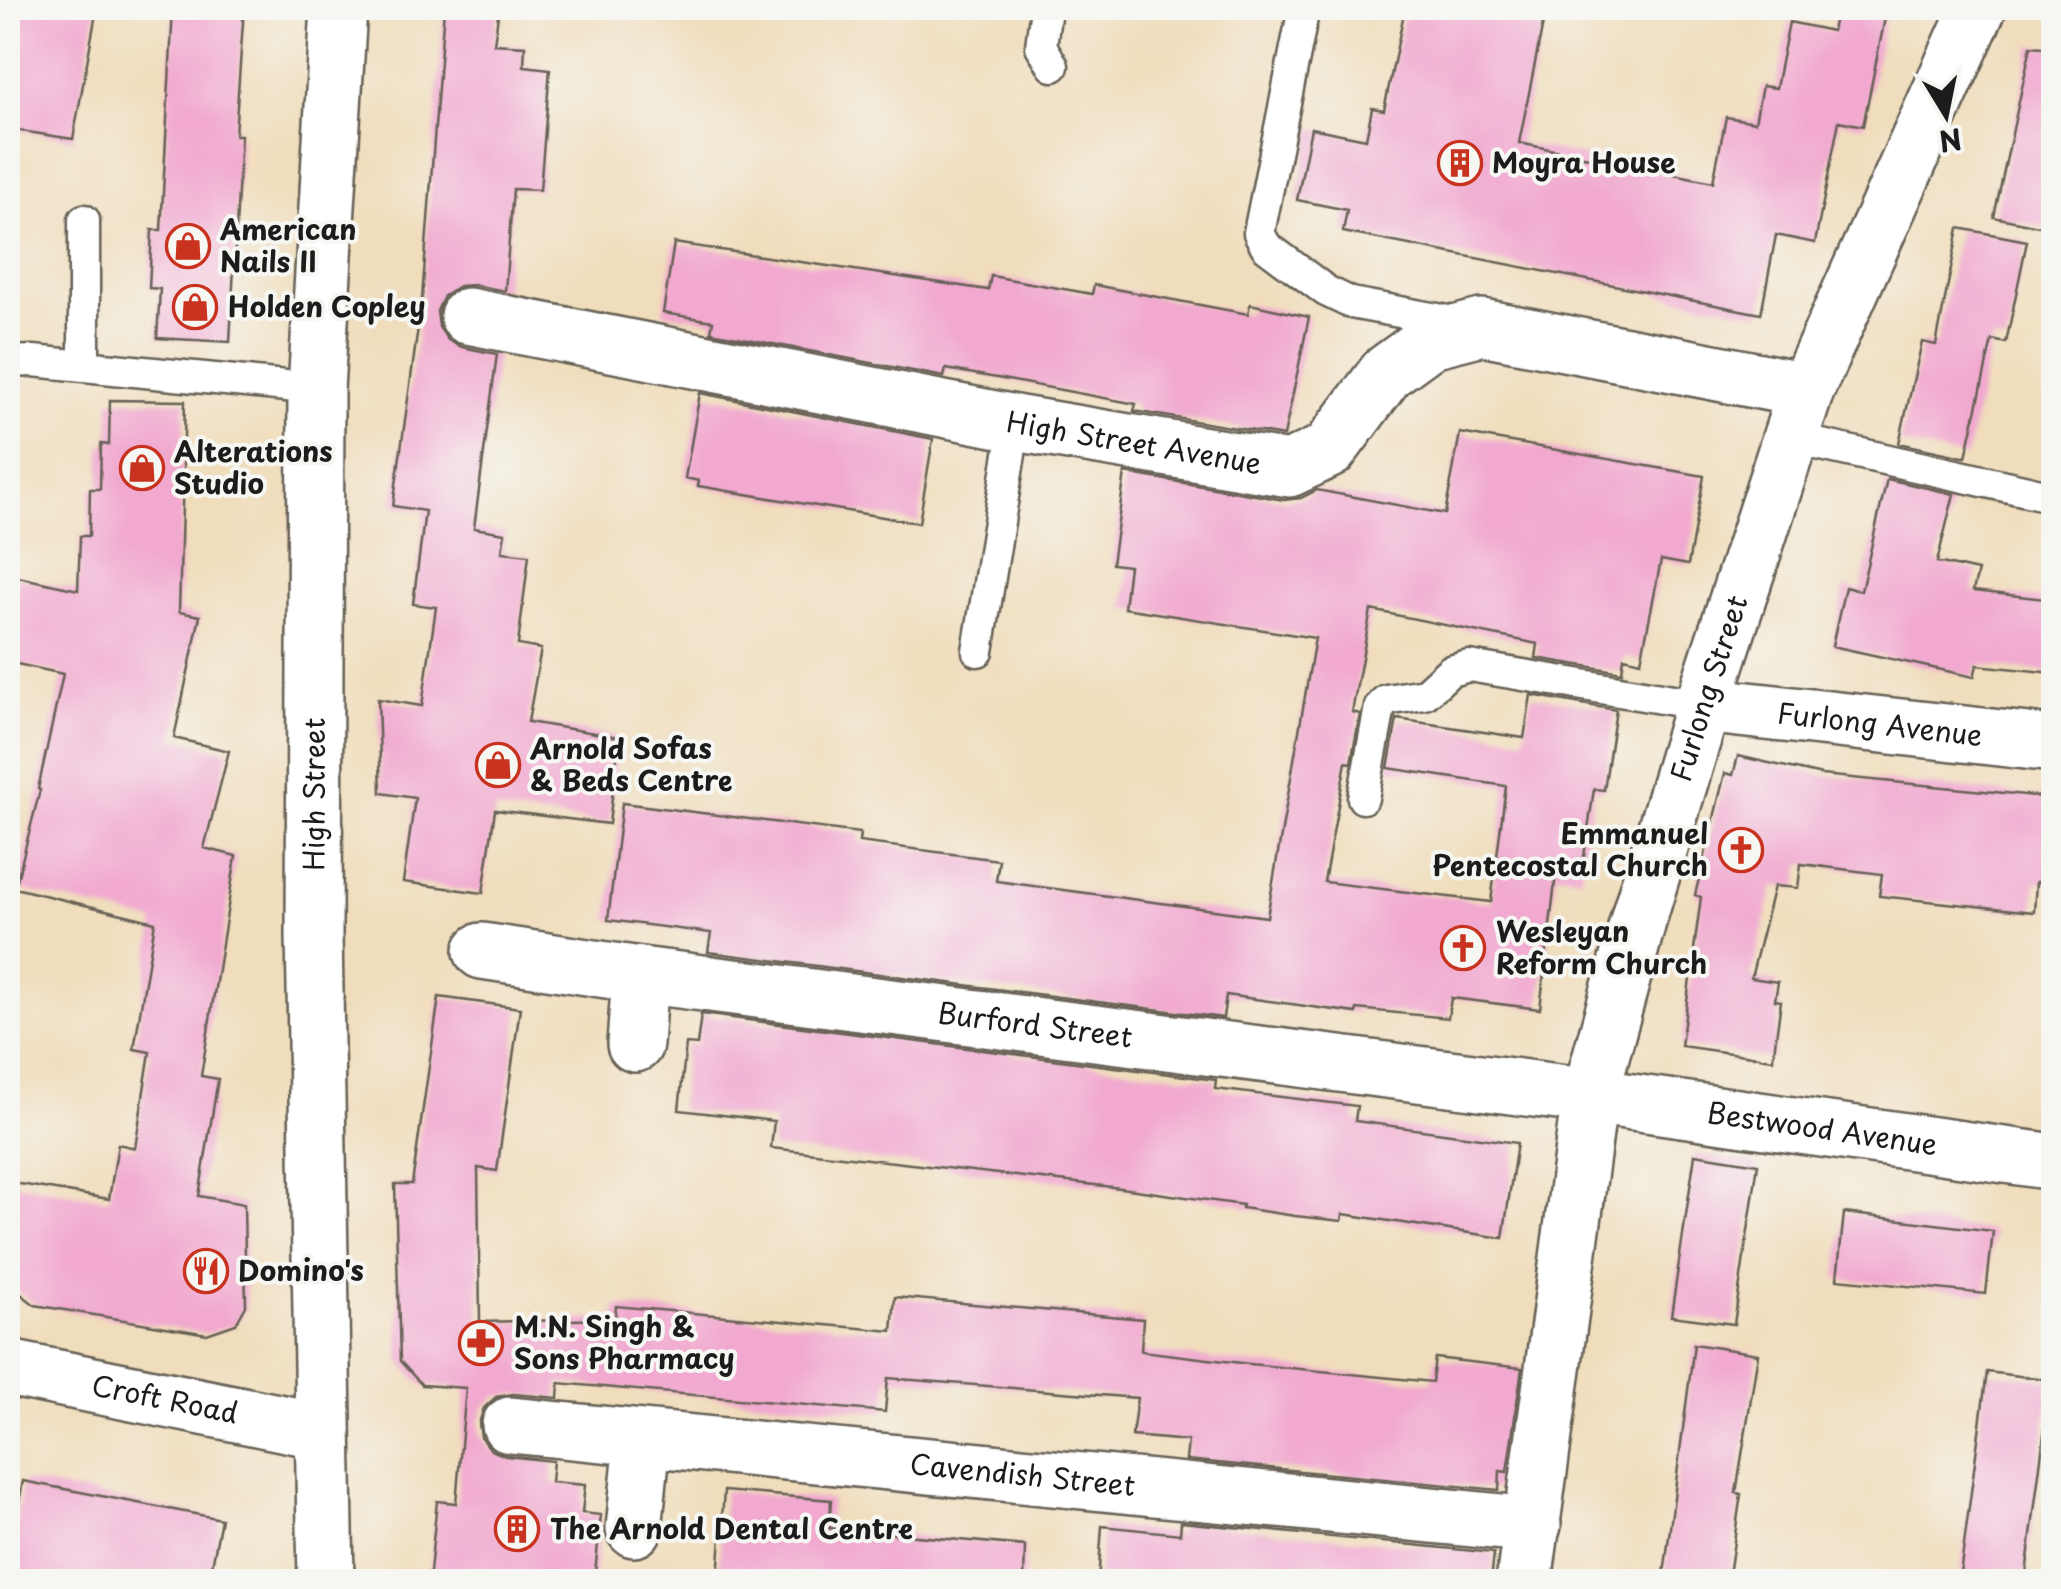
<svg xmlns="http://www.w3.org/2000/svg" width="2061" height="1589" viewBox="0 0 2061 1589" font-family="'Playpen Sans',sans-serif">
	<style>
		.building { fill: #f1a9cf }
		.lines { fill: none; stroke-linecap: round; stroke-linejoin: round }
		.lane-casing { stroke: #666054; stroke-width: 35 }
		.street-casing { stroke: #666054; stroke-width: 60 }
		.secondary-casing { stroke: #666054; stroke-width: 60 }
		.lane { stroke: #fff; stroke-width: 30 }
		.street { stroke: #fff; stroke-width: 55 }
		.secondary { stroke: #fff; stroke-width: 55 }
		.labels { text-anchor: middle; stroke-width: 8; stroke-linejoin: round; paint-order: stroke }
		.poi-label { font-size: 28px; font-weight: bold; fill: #1c1c1c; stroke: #f6f6f2; text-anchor: start }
		.street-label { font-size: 28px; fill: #1c1c1c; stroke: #f6f6f2 }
	</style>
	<rect width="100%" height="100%" fill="#f6f6f2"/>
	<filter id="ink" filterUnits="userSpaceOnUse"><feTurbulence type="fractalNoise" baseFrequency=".01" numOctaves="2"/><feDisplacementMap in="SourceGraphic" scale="20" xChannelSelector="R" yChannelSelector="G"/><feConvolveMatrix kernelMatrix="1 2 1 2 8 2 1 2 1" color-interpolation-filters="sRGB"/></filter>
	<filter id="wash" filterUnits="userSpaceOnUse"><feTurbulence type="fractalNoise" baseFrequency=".0048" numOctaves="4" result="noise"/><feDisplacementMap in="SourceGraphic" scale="40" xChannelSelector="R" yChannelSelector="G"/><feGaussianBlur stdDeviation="2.25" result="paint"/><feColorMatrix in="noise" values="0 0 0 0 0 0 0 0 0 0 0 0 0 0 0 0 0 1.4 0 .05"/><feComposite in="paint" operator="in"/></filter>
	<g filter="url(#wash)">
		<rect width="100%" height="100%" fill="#f0ddbc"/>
		<g id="blocks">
			<!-- building -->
			<path class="building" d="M8 8H97L73 139 8 129Z
				M173 8H244L235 135H241L230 342 157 338 160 289 149 288 152 230H161Z
				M444 8H499L494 44 525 46 524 66 550 69 540 190 513 189 505 291 474 285 459 286 444 296 437 311 439 327 448 340 462 347 497 354 474 528 505 533 502 552 529 555 518 645 541 649 528 722 619 737 609 824 495 810 483 893 403 882 415 798 381 793 378 699 422 706 436 607 413 604 425 511 393 506 422 299Z
				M1405 8H1546L1519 143 1713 182 1726 117 1755 122 1762 86 1776 88 1789 22 1832 31 1837 8H1887L1863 126 1839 121 1815 243 1776 235 1761 314 1343 232 1347 210 1297 200 1311 128 1366 139 1372 108 1384 110Z
				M2031 46 2054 48V229L1994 217Z
				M1959 228 2027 241 2006 343 1992 340 1966 457H1963L1899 443 1922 342 1936 345Z
				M674 243 988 290 991 276 1092 294 1094 285 1248 314 1250 304 1309 317 1284 436 1134 411 1136 404 1008 380 946 369 944 377 711 332 713 321 663 313Z
				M700 393 933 439 919 523 698 486 699 481 685 478Z
				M110 400 185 401 179 612 200 616 174 738 229 751 204 848 236 856 201 1076 218 1079 199 1196 244 1204 246 1306 236 1324 207 1334 35 1305 8 1284V1182L109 1199 118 1144 135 1148 150 1052 134 1049 155 922 15 888 40 790 38 789 63 674 8 662V623L18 577 78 590 80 536H89L90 489H100L101 444 109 445Z
				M1460 433 1704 476 1688 565 1661 560 1641 661 1624 657 1622 672 1536 658 1538 644 1371 610 1352 712 1360 714 1351 763 1346 762 1324 882 1491 902 1506 786 1388 768 1397 719 1524 738 1531 695 1616 710 1604 790 1594 789 1581 877 1556 874 1540 1009 1451 998 1448 1018 1357 1009 1356 1013 1226 995 1223 1018 708 952 711 933 608 920 622 803 860 833 859 842 999 860 996 881 1267 917 1315 638 1124 608 1129 566 1112 564 1125 473 1284 500 1301 498 1317 490 1445 514Z
				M1887 479 1954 494 1937 562 1978 571 1973 591 2054 600V673L1977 665 1974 677 1832 646 1845 587 1861 591Z
				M1738 756 1822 775 2054 798V884L2036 882 2034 912 1879 896 1882 874 1801 864 1798 888 1774 886 1751 978 1778 982 1775 1000 1781 1001 1773 1059 1681 1046 1701 897 1695 895 1725 773 1733 775Z
				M439 997 520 1008 497 1171 478 1168 480 1322 615 1319 616 1306 892 1331 895 1297 1143 1319 1141 1351 1250 1364 1432 1382 1435 1358 1522 1368 1507 1472 1500 1471 1499 1490 1186 1460 1188 1441 1132 1436 1137 1398 888 1378 885 1412 559 1383 558 1398 513 1394 496 1397 484 1408 479 1423 481 1437 491 1450 506 1456 553 1461 551 1482 585 1485 582 1513 601 1515 594 1582H429L437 1501 456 1503 466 1388 422 1385 400 1361 395 1184H412Z
				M701 1014 1216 1080 1215 1089 1357 1106 1355 1121 1517 1143 1503 1238 1343 1214 1342 1221 1295 1216 1242 1208 1243 1205 1121 1188 771 1148 774 1121 679 1110 686 1044 697 1045Z
				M1695 1154 1758 1164 1734 1324 1671 1316Z
				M1844 1213 1993 1231 1986 1294 1837 1279Z
				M1694 1344 1758 1354 1736 1493 1741 1494 1728 1582H1663Z
				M1987 1372 2051 1380 2025 1582H1959Z
				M23 1481 221 1519 209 1582H8V1561Z
				M724 1491 831 1500 829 1528 1025 1546 1024 1582H745L718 1579Z
				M1181 1522 1494 1553 1491 1582H1098L1102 1526 1180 1534Z"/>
		</g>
	</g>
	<g filter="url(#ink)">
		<use href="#blocks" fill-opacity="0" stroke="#666054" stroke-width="2.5"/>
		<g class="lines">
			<defs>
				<path id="lane" d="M1046 8 1041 46 1053 66
					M1304 8 1259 233 1266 246 1326 291 1351 303 1459 323
					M8 362 33 361 316 389
					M84 366V220
					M1790 438 2054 497
					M978 651 1015 423
					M1363 798 1380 707 1386 700 1425 694 1450 671 1469 666 1703 705"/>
				<g id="street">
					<path id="s1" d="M468 316 1015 423 1289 469 1329 450 1387 372 1431 340 1482 327 1806 390"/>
					<path id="s2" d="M1703 705 2054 744"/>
					<path id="s3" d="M482 951 640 975 1590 1096 2054 1162"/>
					<path d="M635 1044 640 975"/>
					<path id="s4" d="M510 1425 1533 1525"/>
					<path d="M634 1529 643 1440"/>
					<path id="s5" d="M1524 1582 1590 1096 1640 914 1703 705 1806 390 1978 8"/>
				</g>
				<g id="secondary">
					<path id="s6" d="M8 1368 322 1431"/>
					<path id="s7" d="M326 1582 314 935 316 389 339 8"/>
				</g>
			</defs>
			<!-- lane casing -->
			<use href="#lane" class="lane-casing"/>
			<!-- street casing -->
			<use href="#street" class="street-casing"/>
			<!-- secondary casing -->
			<use href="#secondary" class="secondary-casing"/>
			<!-- lane -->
			<use href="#lane" class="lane"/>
			<!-- street -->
			<use href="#street" class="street"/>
			<!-- secondary -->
			<use href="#secondary" class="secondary"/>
		</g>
	</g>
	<!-- icons -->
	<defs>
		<symbol id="building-ring" viewBox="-11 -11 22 22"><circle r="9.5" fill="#f6f6f2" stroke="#c8321e" stroke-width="1.5"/><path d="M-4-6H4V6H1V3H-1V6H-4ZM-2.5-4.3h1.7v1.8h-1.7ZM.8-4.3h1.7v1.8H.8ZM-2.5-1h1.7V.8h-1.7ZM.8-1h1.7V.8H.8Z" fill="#c8321e"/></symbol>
		<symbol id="shop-ring" viewBox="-11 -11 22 22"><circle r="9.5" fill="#f6f6f2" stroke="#c8321e" stroke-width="1.5"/><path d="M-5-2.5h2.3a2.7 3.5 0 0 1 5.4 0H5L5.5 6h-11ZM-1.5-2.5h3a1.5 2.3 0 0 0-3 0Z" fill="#c8321e"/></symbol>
		<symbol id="church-ring" viewBox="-11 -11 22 22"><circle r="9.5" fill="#f6f6f2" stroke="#c8321e" stroke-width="1.5"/><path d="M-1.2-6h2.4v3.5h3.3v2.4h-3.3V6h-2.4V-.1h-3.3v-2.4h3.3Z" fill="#c8321e"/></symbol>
		<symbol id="restaurant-ring" viewBox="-11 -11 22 22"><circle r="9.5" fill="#f6f6f2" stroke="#c8321e" stroke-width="1.5"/><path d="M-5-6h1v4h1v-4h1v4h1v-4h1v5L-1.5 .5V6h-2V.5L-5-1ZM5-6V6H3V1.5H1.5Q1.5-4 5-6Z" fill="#c8321e"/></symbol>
		<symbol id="pharmacy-ring" viewBox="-11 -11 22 22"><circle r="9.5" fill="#f6f6f2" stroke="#c8321e" stroke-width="1.5"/><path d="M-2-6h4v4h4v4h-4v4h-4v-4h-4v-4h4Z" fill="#c8321e"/></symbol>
	</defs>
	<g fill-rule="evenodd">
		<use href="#building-ring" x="1435" y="138" width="50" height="50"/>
		<use href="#shop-ring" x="163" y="221" width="50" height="50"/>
		<use href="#shop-ring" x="170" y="282" width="50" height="50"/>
		<use href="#shop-ring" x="117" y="443" width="50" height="50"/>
		<use href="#shop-ring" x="473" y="740" width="50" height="50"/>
		<use href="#church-ring" x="1716" y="825" width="50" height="50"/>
		<use href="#church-ring" x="1438" y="923" width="50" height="50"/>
		<use href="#restaurant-ring" x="181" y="1246" width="50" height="50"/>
		<use href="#pharmacy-ring" x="456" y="1318" width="50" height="50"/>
		<use href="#building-ring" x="492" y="1504" width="50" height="50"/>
	</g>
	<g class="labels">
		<!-- poi labels -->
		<g class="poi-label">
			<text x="1492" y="173">Moyra House</text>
			<text x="220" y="240">American<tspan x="220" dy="32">Nails II</tspan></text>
			<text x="228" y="317">Holden Copley</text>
			<text x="174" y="462">Alterations<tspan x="174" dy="32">Studio</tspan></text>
			<text x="530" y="759">Arnold Sofas<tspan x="530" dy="32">&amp; Beds Centre</tspan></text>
			<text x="1708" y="844" text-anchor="end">Emmanuel<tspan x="1708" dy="32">Pentecostal Church</tspan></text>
			<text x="1496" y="942">Wesleyan<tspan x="1496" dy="32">Reform Church</tspan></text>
			<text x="238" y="1281">Domino's</text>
			<text x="514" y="1337">M.N. Singh &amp;<tspan x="514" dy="32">Sons Pharmacy</tspan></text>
			<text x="550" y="1539">The Arnold Dental Centre</text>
		</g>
		<!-- street labels -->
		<g class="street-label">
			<text dy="10" stroke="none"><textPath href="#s1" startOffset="678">High Street Avenue</textPath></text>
			<text dy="10" stroke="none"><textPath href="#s5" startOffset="915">Furlong Street</textPath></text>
			<text dy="10" stroke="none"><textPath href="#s2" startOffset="178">Furlong Avenue</textPath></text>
			<text dy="10" stroke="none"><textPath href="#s7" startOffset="788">High Street</textPath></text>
			<text dy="10" stroke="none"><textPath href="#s3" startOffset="558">Burford Street</textPath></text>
			<text dy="10" stroke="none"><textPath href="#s3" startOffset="1352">Bestwood Avenue</textPath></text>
			<text dy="10" stroke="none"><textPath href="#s6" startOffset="160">Croft Road</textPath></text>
			<text dy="10" stroke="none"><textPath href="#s4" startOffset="515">Cavendish Street</textPath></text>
		</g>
	</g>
	<!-- margin -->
	<rect width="2061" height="1589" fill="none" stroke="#f6f6f2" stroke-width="40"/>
	<!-- north arrow -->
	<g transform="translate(1946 115) rotate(170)" stroke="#f6f6f2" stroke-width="8" paint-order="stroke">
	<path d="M0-8L18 38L0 25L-18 38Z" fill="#1c1c1c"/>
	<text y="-15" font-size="28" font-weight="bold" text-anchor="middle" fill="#1c1c1c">N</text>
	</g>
</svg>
